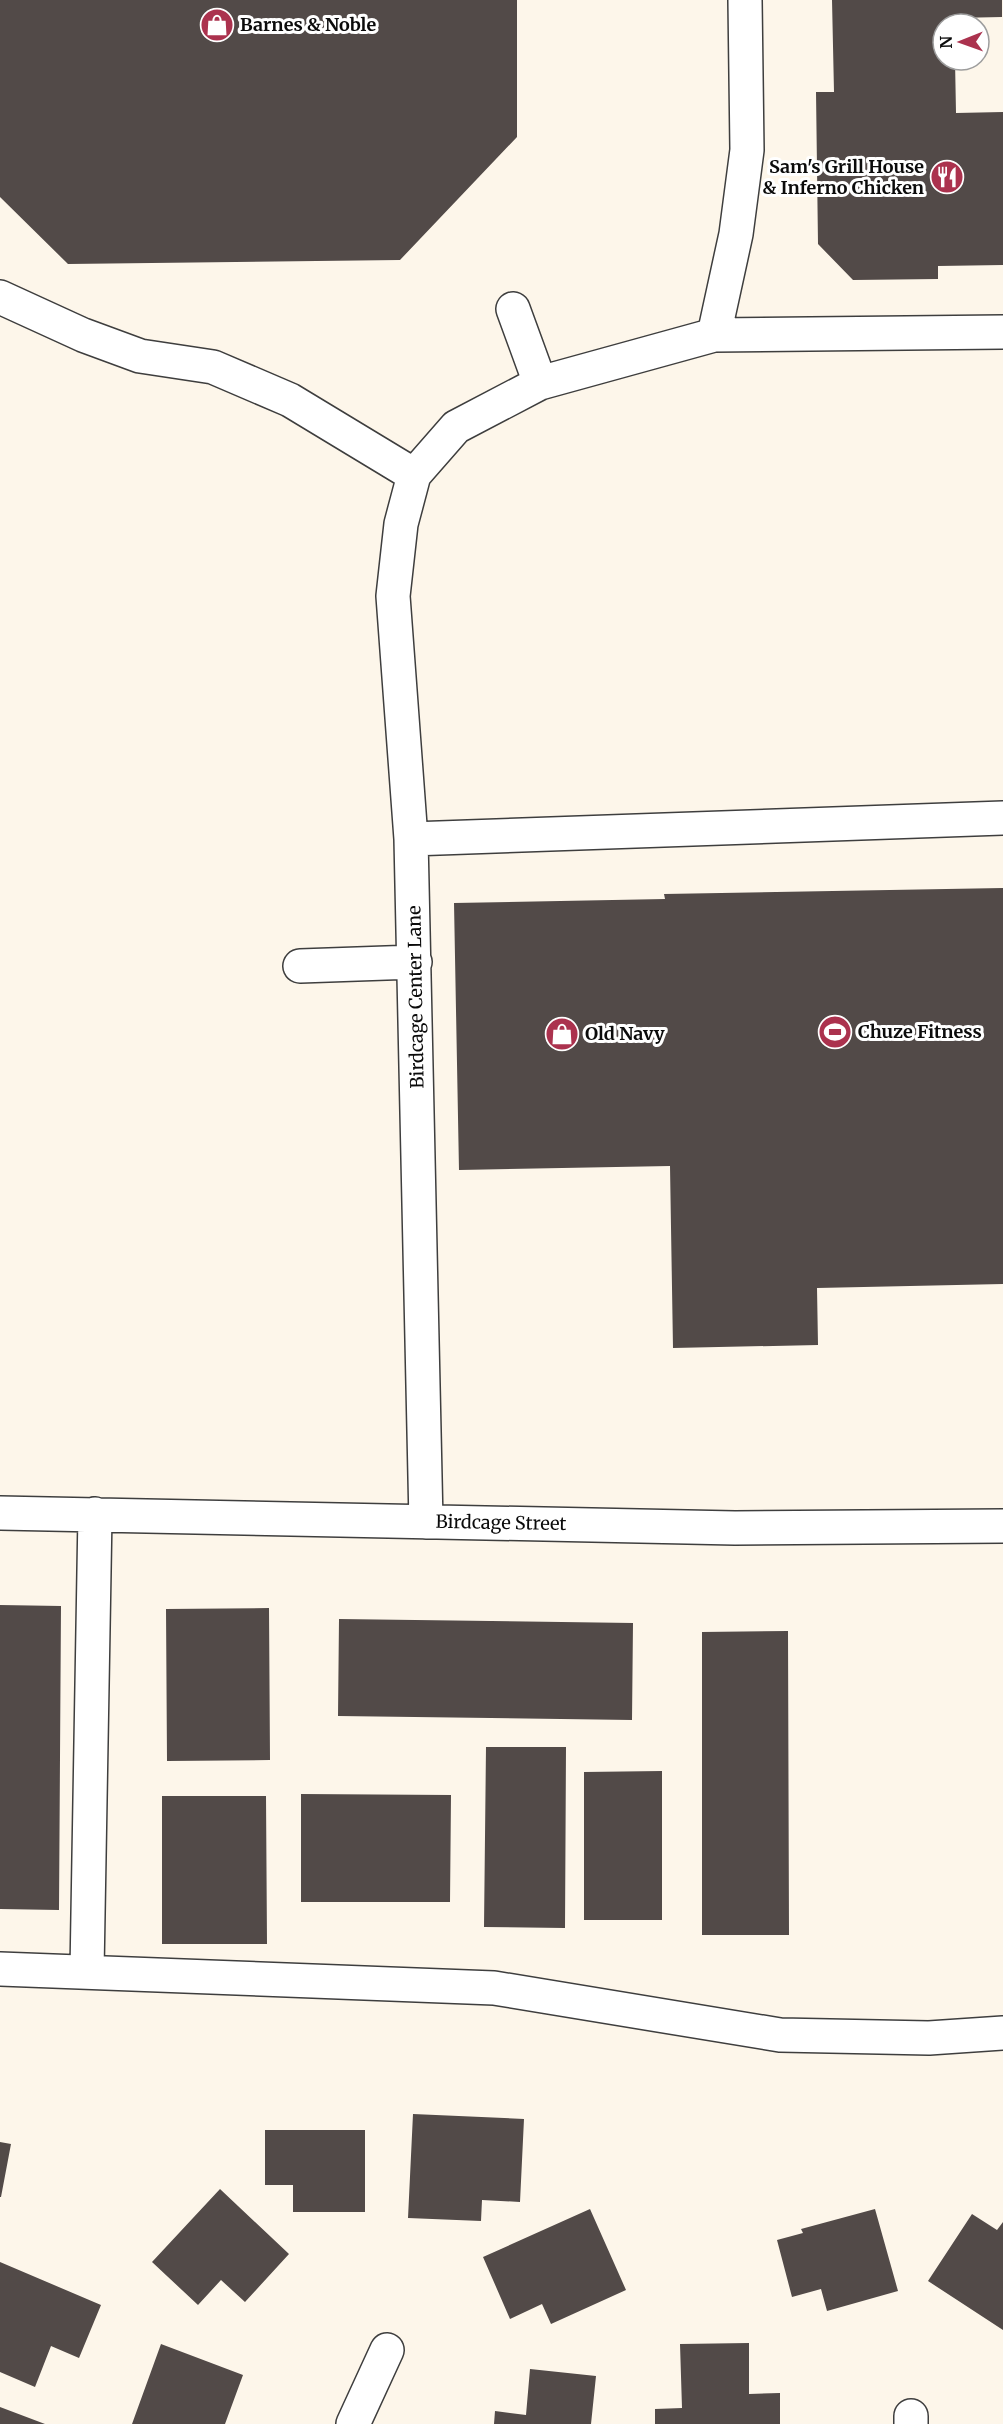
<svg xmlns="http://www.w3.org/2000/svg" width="1003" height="2424" viewBox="0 0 1003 2424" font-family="Merriweather,serif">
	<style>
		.building { fill: #524a48 }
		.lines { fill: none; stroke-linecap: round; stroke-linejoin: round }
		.minor-casing { stroke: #3e3e3e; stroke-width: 36 }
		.minor { stroke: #fff; stroke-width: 33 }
		.labels { text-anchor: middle; stroke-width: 6; stroke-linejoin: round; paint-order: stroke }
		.poi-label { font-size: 18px; font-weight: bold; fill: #0b0b0b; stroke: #fff; text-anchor: start }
		.street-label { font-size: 18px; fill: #0b0b0b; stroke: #fff }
	</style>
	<rect width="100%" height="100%" fill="#fdf6ea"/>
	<!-- building -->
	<path class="building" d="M0 0H517V137L400 260 68 264 0 197Z
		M832 0H1002V17L955 18V24H943V60H955L956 113 1003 112V265L938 266V279L853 280 818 244 816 92H834Z
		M1003 888V1284L817 1288 818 1345 673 1348 670 1166 459 1170 454 903 665 899 664 894Z
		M0 1605 61 1606 59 1910 0 1909Z
		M269 1608 270 1760 167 1761 166 1609Z
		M339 1619 633 1623 632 1720 338 1716Z
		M788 1631 789 1935H702V1632Z
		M486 1747H566L565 1928 484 1927Z
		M662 1771V1920H584V1772Z
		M301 1794 451 1795 450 1902H301Z
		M162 1796H266L267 1944H162Z
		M413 2114 524 2119 520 2202 482 2200 481 2221 408 2218Z
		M265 2130H365V2212H293V2185H265Z
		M0 2142 11 2144 1 2197H0Z
		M220 2189 289 2254 245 2302 221 2280 198 2305 152 2262Z
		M590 2209 626 2290 551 2324 542 2304 510 2319 483 2257Z
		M875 2209 898 2291 827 2311 821 2289 792 2297 777 2240 803 2233 801 2229Z
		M972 2214 997 2230 1003 2222V2330L928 2281Z
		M0 2262 101 2305 79 2358 51 2346 35 2387 0 2372Z
		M749 2343V2394L780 2393V2424H655V2409L682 2408 680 2344Z
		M161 2344 243 2375 225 2424H132Z
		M530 2369 596 2376 591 2424H494L495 2411 526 2415Z
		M0 2407 45 2424H0Z"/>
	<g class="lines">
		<defs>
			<path id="minor" d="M0 297 83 335 140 356 213 367 290 400 414 475
				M513 309 540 383
				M714 335 1003 332
				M411 839 1003 818
				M300 966 415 962
				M0 1513 735 1528 1003 1526
				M426 1522 411 839 393 596 401 524 414 475 456 427 540 383 714 335 736 234 747 150 745 0
				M0 1969 494 1988 780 2035 929 2038 1003 2033
				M87 1971 95 1514
				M911 2416V2424
				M353 2424 387 2350"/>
		</defs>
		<!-- minor casing -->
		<use href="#minor" class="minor-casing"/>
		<!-- minor -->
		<use href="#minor" class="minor"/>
	</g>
	<!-- icons -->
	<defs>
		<symbol id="shop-disc" viewBox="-11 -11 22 22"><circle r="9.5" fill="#ab324e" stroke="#fff"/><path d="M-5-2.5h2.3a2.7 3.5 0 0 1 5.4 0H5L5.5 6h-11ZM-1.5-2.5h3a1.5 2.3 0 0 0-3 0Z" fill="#fff"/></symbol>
		<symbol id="restaurant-disc" viewBox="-11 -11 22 22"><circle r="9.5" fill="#ab324e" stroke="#fff"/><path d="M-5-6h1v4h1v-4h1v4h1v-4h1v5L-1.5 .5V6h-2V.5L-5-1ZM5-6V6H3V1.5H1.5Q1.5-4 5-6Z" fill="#fff"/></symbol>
		<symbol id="stadium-disc" viewBox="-11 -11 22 22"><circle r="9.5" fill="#ab324e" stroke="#fff"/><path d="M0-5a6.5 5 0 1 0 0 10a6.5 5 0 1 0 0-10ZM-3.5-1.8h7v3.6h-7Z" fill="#fff"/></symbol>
	</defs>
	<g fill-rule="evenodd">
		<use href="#shop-disc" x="198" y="6" width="38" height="38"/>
		<use href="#restaurant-disc" x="928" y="158" width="38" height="38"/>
		<use href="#stadium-disc" x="816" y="1013" width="38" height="38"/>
		<use href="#shop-disc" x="543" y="1015" width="38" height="38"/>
	</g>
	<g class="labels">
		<!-- poi labels -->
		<g class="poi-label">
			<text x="240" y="31">Barnes &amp; Noble</text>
			<text x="924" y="173" text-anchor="end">Sam's Grill House<tspan x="924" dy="21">&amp; Inferno Chicken</tspan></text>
			<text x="858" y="1038">Chuze Fitness</text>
			<text x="585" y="1040">Old Navy</text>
		</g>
		<!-- street labels -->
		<g class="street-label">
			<text transform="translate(416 997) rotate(-91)" y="6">Birdcage Center Lane</text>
			<text transform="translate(501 1523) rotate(1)" y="6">Birdcage Street</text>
		</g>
	</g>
	<!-- north arrow -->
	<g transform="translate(961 42) rotate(269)"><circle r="28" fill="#ffffff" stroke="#9d9d9d" stroke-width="1.5"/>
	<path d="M0-4.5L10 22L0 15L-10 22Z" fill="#ab324e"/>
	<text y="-9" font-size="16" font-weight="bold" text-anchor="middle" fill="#0b0b0b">N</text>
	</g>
</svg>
